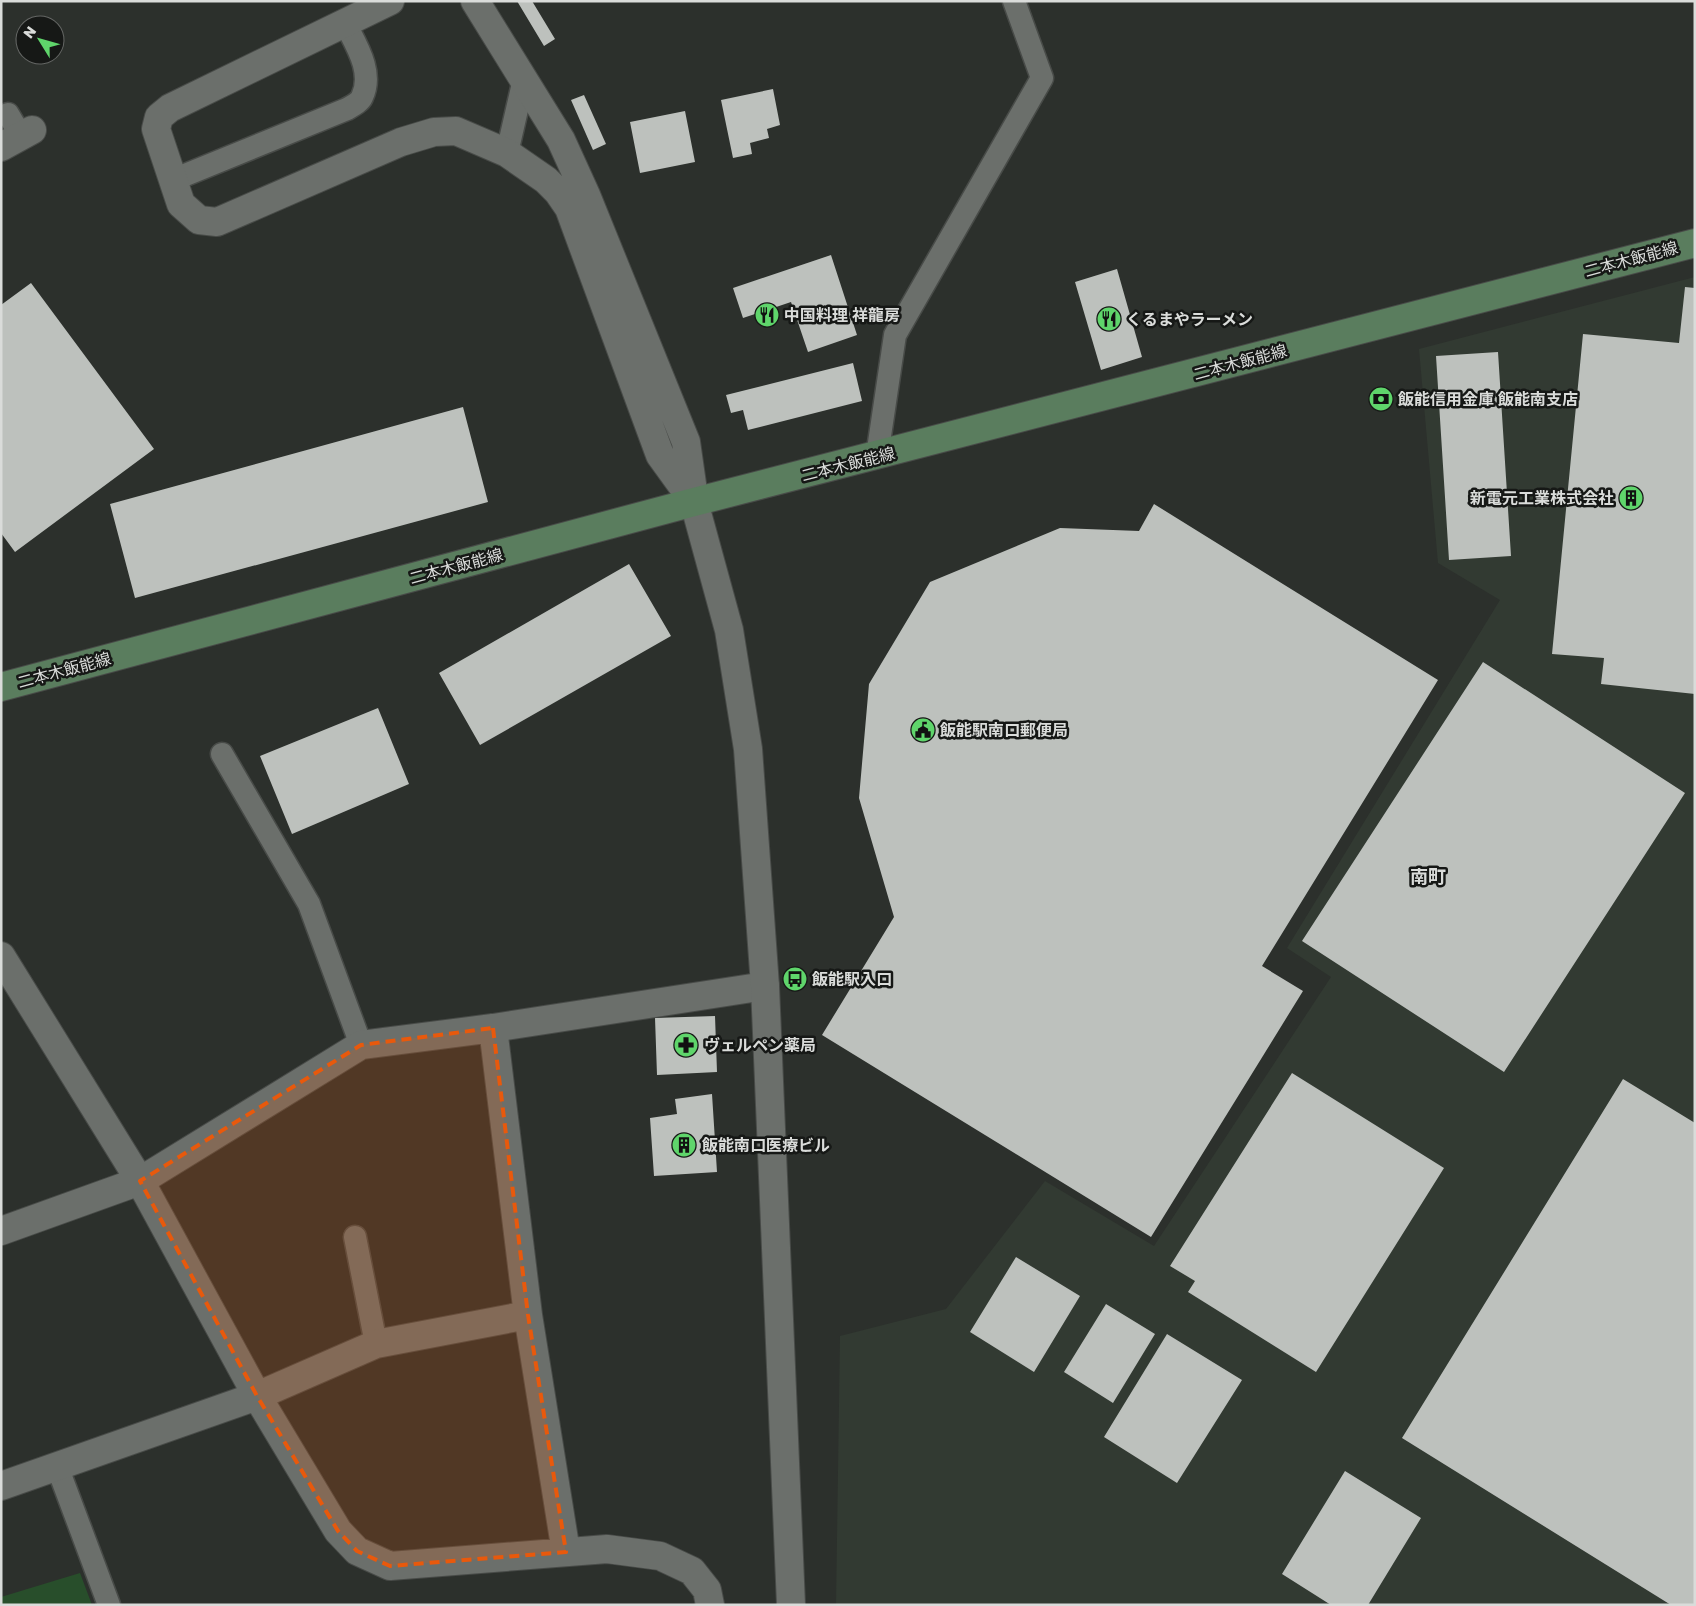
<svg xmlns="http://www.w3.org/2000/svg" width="1696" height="1606" viewBox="0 0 1696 1606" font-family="'Golos Text','Noto Sans JP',sans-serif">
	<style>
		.built { fill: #323a32 }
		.green { fill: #284e2b }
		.building { fill: #bdc1bd }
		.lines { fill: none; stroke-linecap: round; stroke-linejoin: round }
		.service-casing { stroke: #484b48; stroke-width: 25 }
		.minor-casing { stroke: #484b48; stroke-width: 30 }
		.tertiary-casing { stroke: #484b48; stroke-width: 30 }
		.secondary-casing { stroke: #484b48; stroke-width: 30 }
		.service { stroke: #6b6f6b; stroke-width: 22 }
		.minor { stroke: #6b6f6b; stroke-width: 28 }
		.tertiary { stroke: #6b6f6b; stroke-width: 28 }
		.secondary { stroke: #5a7d5e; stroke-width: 28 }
		.marked { fill: #e8590c; fill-opacity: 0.2; stroke: #e8590c; stroke-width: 4; stroke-dasharray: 10 6; stroke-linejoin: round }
		.labels { text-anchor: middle; stroke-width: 5; stroke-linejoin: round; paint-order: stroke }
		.street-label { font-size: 16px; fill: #dadcda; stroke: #161816 }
		.poi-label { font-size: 16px; font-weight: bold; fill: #dadcda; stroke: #161816; text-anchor: start }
		.neighbourhood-label { font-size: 18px; font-weight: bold; fill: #dadcda; stroke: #161816 }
	</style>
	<rect width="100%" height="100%" fill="#2c302c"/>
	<!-- built -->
	<path class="built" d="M1695 277V1605H836L840 1336 946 1309 1045 1181 1154 1246 1331 977 1287 948 1500 600 1438 563 1419 349Z"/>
	<!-- green -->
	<path class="green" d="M80 1573 92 1605H1V1597Z"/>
	<!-- building -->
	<path class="building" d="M517 1H532L555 39 544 46Z
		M773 89 780 125 767 129 769 138 750 143 752 154 733 158 721 100Z
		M584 95 606 144 593 150 571 100Z
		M685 111 695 162 640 173 630 122Z
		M831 255 857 335 808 352 791 302 743 318 733 288Z
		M1117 269 1142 357 1101 370 1075 282Z
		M31 283 154 449 15 552 1 533V305Z
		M1685 287 1695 288V694L1601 684 1604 658 1552 654 1583 334 1679 343Z
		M1498 352 1511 556 1449 560 1436 356Z
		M853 363 862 401 748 430 743 410 731 413 726 395Z
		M463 407 488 502 135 598 110 504Z
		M1154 504 1438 680 1262 966 1303 991 1151 1237 822 1035 894 917 859 798 869 684 930 582 1060 528 1139 531Z
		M629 564 671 636 480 745 439 673Z
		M1483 662 1685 793 1504 1072 1302 941Z
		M378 708 409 784 292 834 260 756Z
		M715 1016 717 1072 657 1075 655 1018Z
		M1292 1073 1444 1168 1316 1372 1188 1292 1195 1281 1170 1266Z
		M1623 1079 1695 1123V1605H1671L1402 1438Z
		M712 1094 717 1172 654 1176 650 1118 677 1114 675 1099Z
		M1016 1257 1080 1296 1034 1372 970 1332Z
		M1106 1304 1155 1334 1113 1403 1064 1372Z
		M1167 1334 1242 1380 1177 1483 1104 1437Z
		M1345 1471 1421 1518 1368 1605H1331L1282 1574Z"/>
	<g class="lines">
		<defs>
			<path id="service" d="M8 114 21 136
				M507 153 524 79
				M173 180 347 109C352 106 360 102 362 97 374 72 356 45 345 23
				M877 456 895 335 1042 78 1014 1
				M222 754 309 904 361 1045
				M355 1237 376 1344
				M57 1466 109 1605"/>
			<path id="minor" d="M390 1 170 108 159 117 156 129 181 204 199 220 217 222 401 142 434 132 456 131 507 153 546 180 558 192 569 208 660 455 694 502
				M475 1 561 140 586 195 686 442 694 498
				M1 147 32 130
				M1 956 140 1181 257 1396 338 1531 357 1551 390 1566 607 1549 660 1556 692 1571 707 1590 710 1605
				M493 1028 528 1315 566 1552
				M1 1231 140 1181 361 1045 493 1028 765 986
				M1 1486 257 1396 376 1344 528 1315"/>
			<path id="tertiary" d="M694 502 729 630 748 749 765 986 791 1605"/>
			<path id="secondary" d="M1 687 694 502 1695 243"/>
		</defs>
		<!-- service casing -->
		<use href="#service" class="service-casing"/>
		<!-- minor casing -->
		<use href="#minor" class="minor-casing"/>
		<!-- tertiary casing -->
		<use href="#tertiary" class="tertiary-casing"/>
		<!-- secondary casing -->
		<use href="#secondary" class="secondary-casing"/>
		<!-- service -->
		<use href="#service" class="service"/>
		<!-- minor -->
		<use href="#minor" class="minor"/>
		<!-- tertiary -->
		<use href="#tertiary" class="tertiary"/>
		<!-- secondary -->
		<use href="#secondary" class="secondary"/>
	</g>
	<!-- marked area -->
	<path class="marked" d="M493 1028 528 1315 566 1552 390 1566 357 1551 338 1531 257 1396 140 1181 361 1045Z"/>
	<!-- icons -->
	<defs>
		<symbol id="restaurant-disc" viewBox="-11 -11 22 22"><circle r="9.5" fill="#5fd56b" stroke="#161816"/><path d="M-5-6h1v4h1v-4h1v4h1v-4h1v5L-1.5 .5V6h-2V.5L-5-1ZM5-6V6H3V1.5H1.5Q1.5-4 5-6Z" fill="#111"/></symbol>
		<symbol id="bank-disc" viewBox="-11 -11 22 22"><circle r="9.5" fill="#5fd56b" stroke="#161816"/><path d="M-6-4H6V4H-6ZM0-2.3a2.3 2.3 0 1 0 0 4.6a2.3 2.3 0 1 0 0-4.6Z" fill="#111"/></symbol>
		<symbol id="building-disc" viewBox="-11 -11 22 22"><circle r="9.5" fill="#5fd56b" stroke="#161816"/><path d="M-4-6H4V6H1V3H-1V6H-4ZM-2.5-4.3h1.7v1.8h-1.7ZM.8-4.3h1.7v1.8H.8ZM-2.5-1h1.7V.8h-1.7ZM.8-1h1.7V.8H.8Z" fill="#111"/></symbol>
		<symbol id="civic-disc" viewBox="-11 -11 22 22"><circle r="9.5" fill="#5fd56b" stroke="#161816"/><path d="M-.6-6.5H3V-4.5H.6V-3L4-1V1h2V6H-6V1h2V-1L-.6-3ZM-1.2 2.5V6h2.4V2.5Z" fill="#111"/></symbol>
		<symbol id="bus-disc" viewBox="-11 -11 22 22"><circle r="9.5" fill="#5fd56b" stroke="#161816"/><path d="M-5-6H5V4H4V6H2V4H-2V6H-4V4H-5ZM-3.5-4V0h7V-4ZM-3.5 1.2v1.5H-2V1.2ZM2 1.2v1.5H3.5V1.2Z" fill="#111"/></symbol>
		<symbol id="pharmacy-disc" viewBox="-11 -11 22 22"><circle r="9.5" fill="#5fd56b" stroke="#161816"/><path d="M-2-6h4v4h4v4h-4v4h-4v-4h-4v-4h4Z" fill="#111"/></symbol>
	</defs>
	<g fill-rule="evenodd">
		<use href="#restaurant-disc" x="753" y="301" width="28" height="28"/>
		<use href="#restaurant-disc" x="1095" y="305" width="28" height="28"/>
		<use href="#bank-disc" x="1367" y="385" width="28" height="28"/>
		<use href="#building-disc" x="1617" y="484" width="28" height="28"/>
		<use href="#civic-disc" x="909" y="716" width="28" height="28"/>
		<use href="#bus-disc" x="781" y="965" width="28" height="28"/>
		<use href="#pharmacy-disc" x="672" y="1031" width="28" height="28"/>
		<use href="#building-disc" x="670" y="1131" width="28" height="28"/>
	</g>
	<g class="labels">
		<!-- street labels -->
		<g class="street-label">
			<text transform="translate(1631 259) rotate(-15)" y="6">二本木飯能線</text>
			<text transform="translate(1240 362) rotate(-15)" y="6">二本木飯能線</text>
			<text transform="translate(848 464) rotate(-14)" y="6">二本木飯能線</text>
			<text transform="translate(456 566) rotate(-15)" y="6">二本木飯能線</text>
			<text transform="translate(64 670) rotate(-15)" y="6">二本木飯能線</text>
		</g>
		<!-- poi labels -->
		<g class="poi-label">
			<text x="784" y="321">中国料理 祥龍房</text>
			<text x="1126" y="325">くるまやラーメン</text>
			<text x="1398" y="405">飯能信用金庫 飯能南支店</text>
			<text x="1614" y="504" text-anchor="end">新電元工業株式会社</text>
			<text x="940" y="736">飯能駅南口郵便局</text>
			<text x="812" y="985">飯能駅入口</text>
			<text x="704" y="1051">ヴェルペン薬局</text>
			<text x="702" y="1151">飯能南口医療ビル</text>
		</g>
		<!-- neighbourhood labels -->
		<g class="neighbourhood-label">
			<text x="1428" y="883">南町</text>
		</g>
	</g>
	<!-- border -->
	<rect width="1696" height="1606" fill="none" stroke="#dadcda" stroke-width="5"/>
	<!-- north arrow -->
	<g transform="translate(40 40) rotate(307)"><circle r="24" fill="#161816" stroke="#646664"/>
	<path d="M0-4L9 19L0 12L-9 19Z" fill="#5fd56b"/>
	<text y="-8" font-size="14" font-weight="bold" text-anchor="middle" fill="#dadcda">N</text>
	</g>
</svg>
